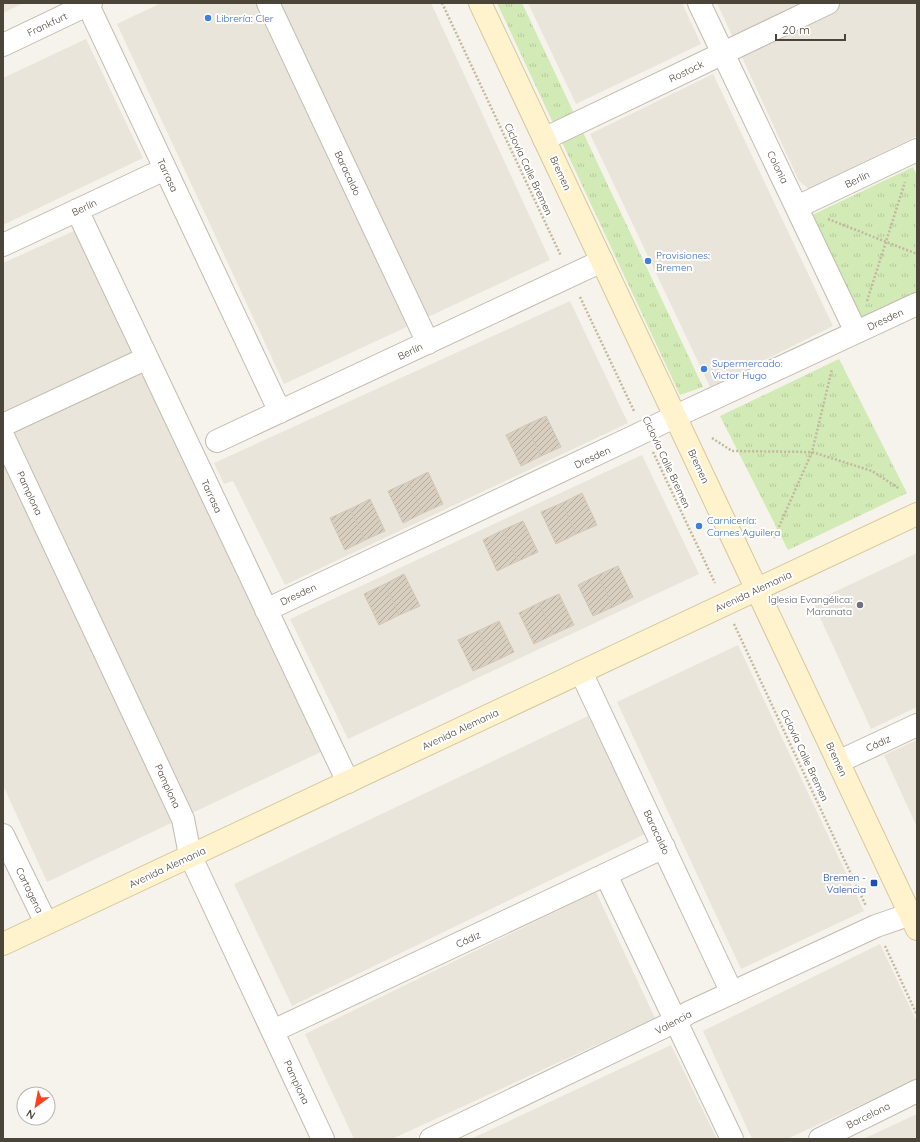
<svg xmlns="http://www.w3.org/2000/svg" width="920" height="1142" viewBox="0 0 920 1142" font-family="Quicksand,sans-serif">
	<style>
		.residential { fill: #eae5da }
		.grass { fill: url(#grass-tufts) }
		.building { fill: url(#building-hatch); stroke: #d3c7b4 }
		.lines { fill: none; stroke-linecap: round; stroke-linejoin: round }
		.street-casing { stroke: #c2bbae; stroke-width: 24 }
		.secondary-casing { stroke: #d6c79b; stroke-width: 24 }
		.path { stroke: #c4b79f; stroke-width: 2.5; stroke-dasharray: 2 2; stroke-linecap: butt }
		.street { stroke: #fff; stroke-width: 22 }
		.secondary { stroke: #fff3cd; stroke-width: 22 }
		.shop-dot { fill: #3f7fe0; stroke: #fff; stroke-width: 1.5 }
		.worship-dot { fill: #6b7280; stroke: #fff; stroke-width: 1.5 }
		.transit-dot { fill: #1a4fb4; stroke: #fff; stroke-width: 1.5 }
		.labels { text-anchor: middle; stroke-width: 4; stroke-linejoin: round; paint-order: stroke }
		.shop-label { font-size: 10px; fill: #366cbe; stroke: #fff; text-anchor: start }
		.street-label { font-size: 10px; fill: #4b4439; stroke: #fff }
		.worship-label { font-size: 10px; fill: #5b616d; stroke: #fff; text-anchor: end }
		.transit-label { font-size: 10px; fill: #164399; stroke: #fff; text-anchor: end }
	</style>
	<defs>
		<pattern id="grass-tufts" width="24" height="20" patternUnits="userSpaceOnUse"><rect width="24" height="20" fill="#d2eab5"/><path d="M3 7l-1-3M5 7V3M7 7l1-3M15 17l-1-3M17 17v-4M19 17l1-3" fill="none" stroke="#b6ca9c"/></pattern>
		<pattern id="building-hatch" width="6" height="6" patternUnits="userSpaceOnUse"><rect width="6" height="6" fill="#d8cfc1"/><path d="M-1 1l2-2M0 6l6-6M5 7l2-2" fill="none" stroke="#b1aa9e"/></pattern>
	</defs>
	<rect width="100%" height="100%" fill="#f6f3ec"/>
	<!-- residential -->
	<path class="residential" d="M3 3H24L3 13Z
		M161 3H431L550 260 284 384 117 24Z
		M528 3H682L701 44 576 104Z
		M717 3H917V136L809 189 799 181Z
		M86 39 143 158 3 225V78Z
		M713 74 833 326 710 387 590 134Z
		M74 231 323 751 47 882 3 785V263Z
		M570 301 628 423 285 585 233 481 224 484 214 463Z
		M642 455 699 574 348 739 290 619Z
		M917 553V707L871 729 813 602Z
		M738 645 864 911 741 969 617 702Z
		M588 716 645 834 292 1006 234 884Z
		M917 740V827L884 755Z
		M596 892 655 1018 392 1139H354L305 1034Z
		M880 944 917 1022V1079L787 1139H752L703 1031Z
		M671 1045 717 1139H471Z
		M917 1114V1139H863Z"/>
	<!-- grass -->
	<path class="grass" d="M497 3H522L703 387 680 395Z
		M913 167 917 176V293L860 320 810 216Z
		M839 359 907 493 788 550 720 416Z"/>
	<!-- building -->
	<path class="building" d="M546 416 561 447 541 456 526 425Z
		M526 425 541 456 521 466 506 435Z
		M428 472 443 504 423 513 408 482Z
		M408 482 423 513 403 523 388 491Z
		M582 493 597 525 576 534 562 503Z
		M370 499 385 531 365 540 350 509Z
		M562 503 576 534 556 544 541 512Z
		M350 509 365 540 345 550 330 518Z
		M523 521 538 552 518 561 503 530Z
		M503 530 518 561 497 571 483 540Z
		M618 566 633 597 613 607 598 575Z
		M404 574 420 606 399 615 385 584Z
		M598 575 613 607 593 616 578 585Z
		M385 584 399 615 379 625 364 594Z
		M559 594 574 625 554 634 539 603Z
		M539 603 554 634 534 644 519 613Z
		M499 621 514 652 493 662 478 631Z
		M478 631 493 662 473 671 458 640Z"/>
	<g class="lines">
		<defs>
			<path id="street" d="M87 3 280 412
				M268 3 428 343
				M699 3 856 332
				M3 45 91 3
				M544 139 828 3
				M797 207 917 150
				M77 210 348 782
				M3 245 165 169
				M3 425 147 358
				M3 436 183 819 190 855 323 1139
				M217 441 602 261
				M266 610 635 436 676 416 917 304
				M581 672 732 993
				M838 762 917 725
				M3 835 46 923
				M606 875 732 1139
				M273 1031 664 847
				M431 1139 676 1021 688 1013 876 926 917 912
				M820 1139 917 1091"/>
			<path id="secondary" d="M480 3 917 929
				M3 944 917 514"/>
		</defs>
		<!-- street casing -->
		<use href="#street" class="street-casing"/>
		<!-- secondary casing -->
		<use href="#secondary" class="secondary-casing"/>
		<!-- path -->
		<path class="path" d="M442 3 561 256
			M828 219 917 254
			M580 297 634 411
			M867 301 905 182
			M712 438 732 451 812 452 872 471 900 489
			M653 452 715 583
			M774 538 812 452 832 369
			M734 624 866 906
			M885 946 917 1015"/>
		<!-- street -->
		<use href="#street" class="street"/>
		<!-- secondary -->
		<use href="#secondary" class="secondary"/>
	</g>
	<!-- markers -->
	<g class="shop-dot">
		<circle cx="208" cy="18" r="4"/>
		<circle cx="648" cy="261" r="4"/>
		<circle cx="704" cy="369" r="4"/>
		<circle cx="699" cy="526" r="4"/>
	</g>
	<circle class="worship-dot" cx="860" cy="605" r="4"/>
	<rect class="transit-dot" x="870" y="879" width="8" height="8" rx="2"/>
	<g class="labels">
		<!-- shop labels -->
		<g class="shop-label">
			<text x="216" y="22">Librería: Cler</text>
			<text x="656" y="259">Provisiones:<tspan x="656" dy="12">Bremen</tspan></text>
			<text x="712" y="367">Supermercado:<tspan x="712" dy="12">Victor Hugo</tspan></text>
			<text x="707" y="524">Carnicería:<tspan x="707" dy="12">Carnes Aguilera</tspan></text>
		</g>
		<!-- street labels -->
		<g class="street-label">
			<text transform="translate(47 24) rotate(-25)" y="4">Frankfurt</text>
			<text transform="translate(686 71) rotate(-26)" y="4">Rostock</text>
			<text transform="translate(778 167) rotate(64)" y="4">Colonia</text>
			<text transform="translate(529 169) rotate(65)" y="4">Ciclovía Calle Bremen</text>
			<text transform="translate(348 173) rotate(65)" y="4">Baracaldo</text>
			<text transform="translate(561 173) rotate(65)" y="4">Bremen</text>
			<text transform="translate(168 175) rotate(65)" y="4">Tarrasa</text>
			<text transform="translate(857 179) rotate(-26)" y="4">Berlín</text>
			<text transform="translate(84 207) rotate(-25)" y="4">Berlín</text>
			<text transform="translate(885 319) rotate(-25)" y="4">Dresden</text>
			<text transform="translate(410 351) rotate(-25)" y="4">Berlín</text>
			<text transform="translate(592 457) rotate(-25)" y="4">Dresden</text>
			<text transform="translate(667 462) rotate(65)" y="4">Ciclovía Calle Bremen</text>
			<text transform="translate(699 466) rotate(65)" y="4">Bremen</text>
			<text transform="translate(30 493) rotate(65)" y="4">Pamplona</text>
			<text transform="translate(212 496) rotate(65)" y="4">Tarrasa</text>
			<text transform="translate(753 591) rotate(-25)" y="4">Avenida Alemania</text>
			<text transform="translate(298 594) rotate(-25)" y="4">Dresden</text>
			<text transform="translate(460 729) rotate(-25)" y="4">Avenida Alemania</text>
			<text transform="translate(878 743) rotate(-25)" y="4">Cádiz</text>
			<text transform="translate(805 755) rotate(65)" y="4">Ciclovía Calle Bremen</text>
			<text transform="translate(837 759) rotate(65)" y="4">Bremen</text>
			<text transform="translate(168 786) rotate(65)" y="4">Pamplona</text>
			<text transform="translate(657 832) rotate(65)" y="4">Baracaldo</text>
			<text transform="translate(167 867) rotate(-25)" y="4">Avenida Alemania</text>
			<text transform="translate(30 890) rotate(64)" y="4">Cartagena</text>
			<text transform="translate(468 939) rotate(-25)" y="4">Cádiz</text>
			<text transform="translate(673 1022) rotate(-28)" y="4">Valencia</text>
			<text transform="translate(297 1082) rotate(65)" y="4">Pamplona</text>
			<text transform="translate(868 1115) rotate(-26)" y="4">Barcelona</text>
		</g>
		<!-- worship labels -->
		<g class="worship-label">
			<text x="852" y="603">Iglesia Evangélica:<tspan x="852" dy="12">Maranata</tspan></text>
		</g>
		<!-- transit labels -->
		<g class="transit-label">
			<text x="866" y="881">Bremen -<tspan x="866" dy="12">Valencia</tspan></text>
		</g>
	</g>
	<!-- border -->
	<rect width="920" height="1142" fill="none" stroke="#4b4439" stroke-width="8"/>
	<!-- north arrow -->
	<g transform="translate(36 1106) rotate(212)"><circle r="19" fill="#ffffff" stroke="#b7b4b0"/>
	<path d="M0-3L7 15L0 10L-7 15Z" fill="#fc3f1d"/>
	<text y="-6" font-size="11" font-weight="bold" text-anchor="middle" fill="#4b4439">N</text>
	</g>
	<!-- scale -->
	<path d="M776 34v6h69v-6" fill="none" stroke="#4b4439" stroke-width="2"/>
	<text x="782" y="34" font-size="12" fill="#4b4439" stroke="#ffffff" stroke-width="3" paint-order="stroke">20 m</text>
</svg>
